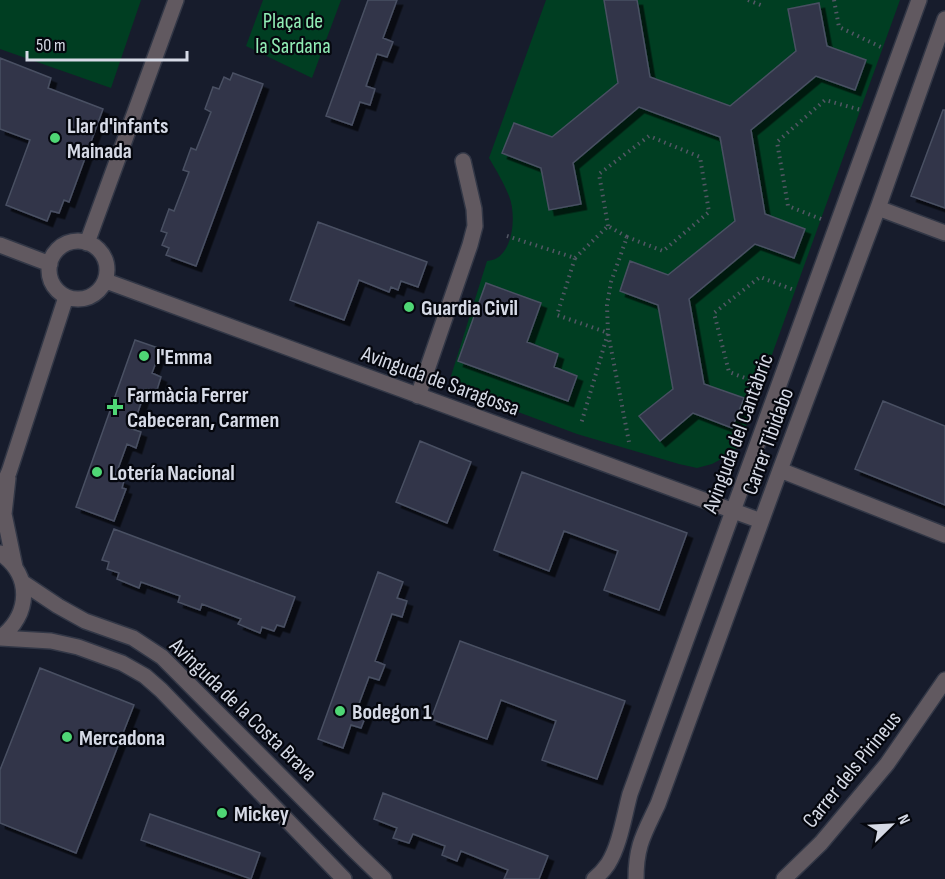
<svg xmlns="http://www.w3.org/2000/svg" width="945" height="879" viewBox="0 0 945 879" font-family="'Sofia Sans Condensed',sans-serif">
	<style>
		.green { fill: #003e22 }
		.building { fill: #303648; stroke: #4a5063; stroke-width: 1.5; filter: url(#shadow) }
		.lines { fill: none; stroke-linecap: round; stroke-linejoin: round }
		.minor-casing { stroke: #323746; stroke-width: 18 }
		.path { stroke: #525765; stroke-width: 4; stroke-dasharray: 1.5 4.5; stroke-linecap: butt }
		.minor { stroke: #615960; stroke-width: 15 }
		.poi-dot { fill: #4fd675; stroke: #05070e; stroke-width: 2 }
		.labels { text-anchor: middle; stroke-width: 4.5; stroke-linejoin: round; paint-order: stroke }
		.park-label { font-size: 22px; fill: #91ecb5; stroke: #05070e }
		.poi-label { font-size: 22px; font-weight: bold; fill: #d6dae6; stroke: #05070e; text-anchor: start }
		.street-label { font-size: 22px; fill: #d6dae6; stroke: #05070e }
	</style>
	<defs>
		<filter id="shadow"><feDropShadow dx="5.5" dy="5.5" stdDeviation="0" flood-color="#0009"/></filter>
	</defs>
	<rect width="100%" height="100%" fill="#171c2c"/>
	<!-- green -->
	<path class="green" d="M0 0H141L111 88 0 49Z
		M263 0H341L312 78 246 46Z
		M546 0H900L739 446 729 455 712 464 697 468 679 464 577 434 464 392 455 384 451 376 487 261C491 260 494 260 497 258 514 248 516 213 509 196 504 183 496 170 489 158Z"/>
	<!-- building -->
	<path class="building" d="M368 0H397L383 38 393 42 387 57 377 54 366 86 375 89 370 105 360 102 352 125 326 116Z
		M604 0H637L650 77 730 106 796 51 788 9 819 3 827 46 866 60 855 90 816 76 751 130 765 214 805 229 794 258 755 244 689 299 704 384 744 398 732 428 693 413 660 441 639 416 673 389 658 305 620 291 630 261 668 275 735 221 720 137 639 107 573 163 581 204 549 210 541 168 502 153 514 123 552 137 618 83Z
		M0 58 51 78 48 88 103 109 69 202 64 200 59 213 51 211 47 221 6 205 30 140 0 129Z
		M233 73 263 84 196 266 166 255 169 248 162 245 167 233 161 231 169 209 174 211 189 172 183 170 191 148 196 150 211 112 205 109 213 87 219 89 224 77 230 80Z
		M943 110H945V208L911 196Z
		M318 222 427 262 418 287 401 281 398 290 391 287 389 292 359 280 344 320 290 300Z
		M486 283 541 303 527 342 558 354 554 367 577 376 568 401 458 361Z
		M135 340 161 349 152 373 161 377 156 393 146 389 132 429 141 432 136 448 127 444 115 477 124 481 122 488 126 489 114 521 76 507Z
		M883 401 945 426V505L855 469Z
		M420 441 471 462 447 523 396 502Z
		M522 472 687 533 659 610 604 590 618 551 564 531 549 571 494 550Z
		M114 529 295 597 284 627 277 625 274 631 262 627 260 633 238 624 241 619 202 604 200 610 178 602 180 596 141 582 139 588 117 579 119 573 107 569 109 562 102 560Z
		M378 572 403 582 397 598 407 601 402 617 392 614 375 661 385 665 379 680 369 677 357 709 367 713 361 728 351 725 343 748 318 739Z
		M460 641 625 701 597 779 542 760 556 721 501 700 487 739 431 719Z
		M40 668 134 705 76 853 0 823V770Z
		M383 793 548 856 539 879H504L508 870 461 851 457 861 442 855 445 846 413 834 409 843 393 838 397 828 374 819Z
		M150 814 260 853 251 879 141 840Z"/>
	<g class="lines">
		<defs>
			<path id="minor" d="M878 208 945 233
				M49 270a29 29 0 1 1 58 0a29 29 0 1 1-58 0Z
				M87 243 176 0
				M0 245 50 264
				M106 281 761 521
				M418 396 470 245 475 226 474 209 463 161
				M780 470 945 535
				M8 478 4 514 15 567
				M0 488 3 485 9 472 66 297
				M0 553C33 576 30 615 0 638
				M22 582 58 606 85 621 133 638 162 657 354 850 384 879
				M0 638 51 641 78 647 122 663 145 676 161 690 344 879
				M594 879C599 875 604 870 608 864 620 845 624 816 630 794L919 0
				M636 879C636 845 644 834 658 804L780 470 878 208 945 19
				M784 879 821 843 887 764 945 680"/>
		</defs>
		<!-- minor casing -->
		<use href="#minor" class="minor-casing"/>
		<!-- path -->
		<path class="path" d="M748 0 763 6
			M834 0 839 27 883 48
			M821 219 788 206 777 142 825 100 861 110
			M608 226 599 174 649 136 700 157 709 212 663 251 627 237 611 282 607 305 608 333 629 442
			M507 236 575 258 557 315 608 333 581 424
			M575 258 608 226 627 237
			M761 384 729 372 714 313 760 277 794 290"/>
		<!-- minor -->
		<use href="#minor" class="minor"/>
	</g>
	<!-- markers -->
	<g class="poi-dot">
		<circle cx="55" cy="138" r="6"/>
		<circle cx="409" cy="307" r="6"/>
		<circle cx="144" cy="356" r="6"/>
		<path d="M112 398h6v6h6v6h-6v6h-6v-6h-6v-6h6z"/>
		<circle cx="97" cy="472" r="6"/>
		<circle cx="340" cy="711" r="6"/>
		<circle cx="67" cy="737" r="6"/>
		<circle cx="222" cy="813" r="6"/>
	</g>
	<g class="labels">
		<!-- park labels -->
		<g class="park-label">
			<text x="293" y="28">Plaça de<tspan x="293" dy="25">la Sardana</tspan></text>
		</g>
		<!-- poi labels -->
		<g class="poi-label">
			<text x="67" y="133">Llar d'infants<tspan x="67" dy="25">Mainada</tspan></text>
			<text x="421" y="315">Guardia Civil</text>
			<text x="156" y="364">l'Emma</text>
			<text x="127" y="402">Farmàcia Ferrer<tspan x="127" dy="25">Cabeceran, Carmen</tspan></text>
			<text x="109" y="480">Lotería Nacional</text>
			<text x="352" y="719">Bodegon 1</text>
			<text x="79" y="745">Mercadona</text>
			<text x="234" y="821">Mickey</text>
		</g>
		<!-- street labels -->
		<g class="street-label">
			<text transform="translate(441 380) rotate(20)" y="8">Avinguda de Saragossa</text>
			<text transform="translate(737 433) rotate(-70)" y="8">Avinguda del Cantàbric</text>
			<text transform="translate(767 441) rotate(-70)" y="8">Carrer Tibidabo</text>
			<text transform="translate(244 709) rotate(44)" y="8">Avinguda de la Costa Brava</text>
			<text transform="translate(851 769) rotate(-51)" y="8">Carrer dels Pirineus</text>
		</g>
	</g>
	<!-- north arrow -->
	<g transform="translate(891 825) rotate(66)" stroke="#05070e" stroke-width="4.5" paint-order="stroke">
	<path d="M0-4.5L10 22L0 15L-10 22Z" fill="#d6dae6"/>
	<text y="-9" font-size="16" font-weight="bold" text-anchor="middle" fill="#d6dae6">N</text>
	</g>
	<!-- scale -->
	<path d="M27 51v9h160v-9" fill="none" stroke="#d6dae6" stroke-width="3"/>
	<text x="36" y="51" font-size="18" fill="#d6dae6" stroke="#05070e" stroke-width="4.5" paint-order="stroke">50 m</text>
</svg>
